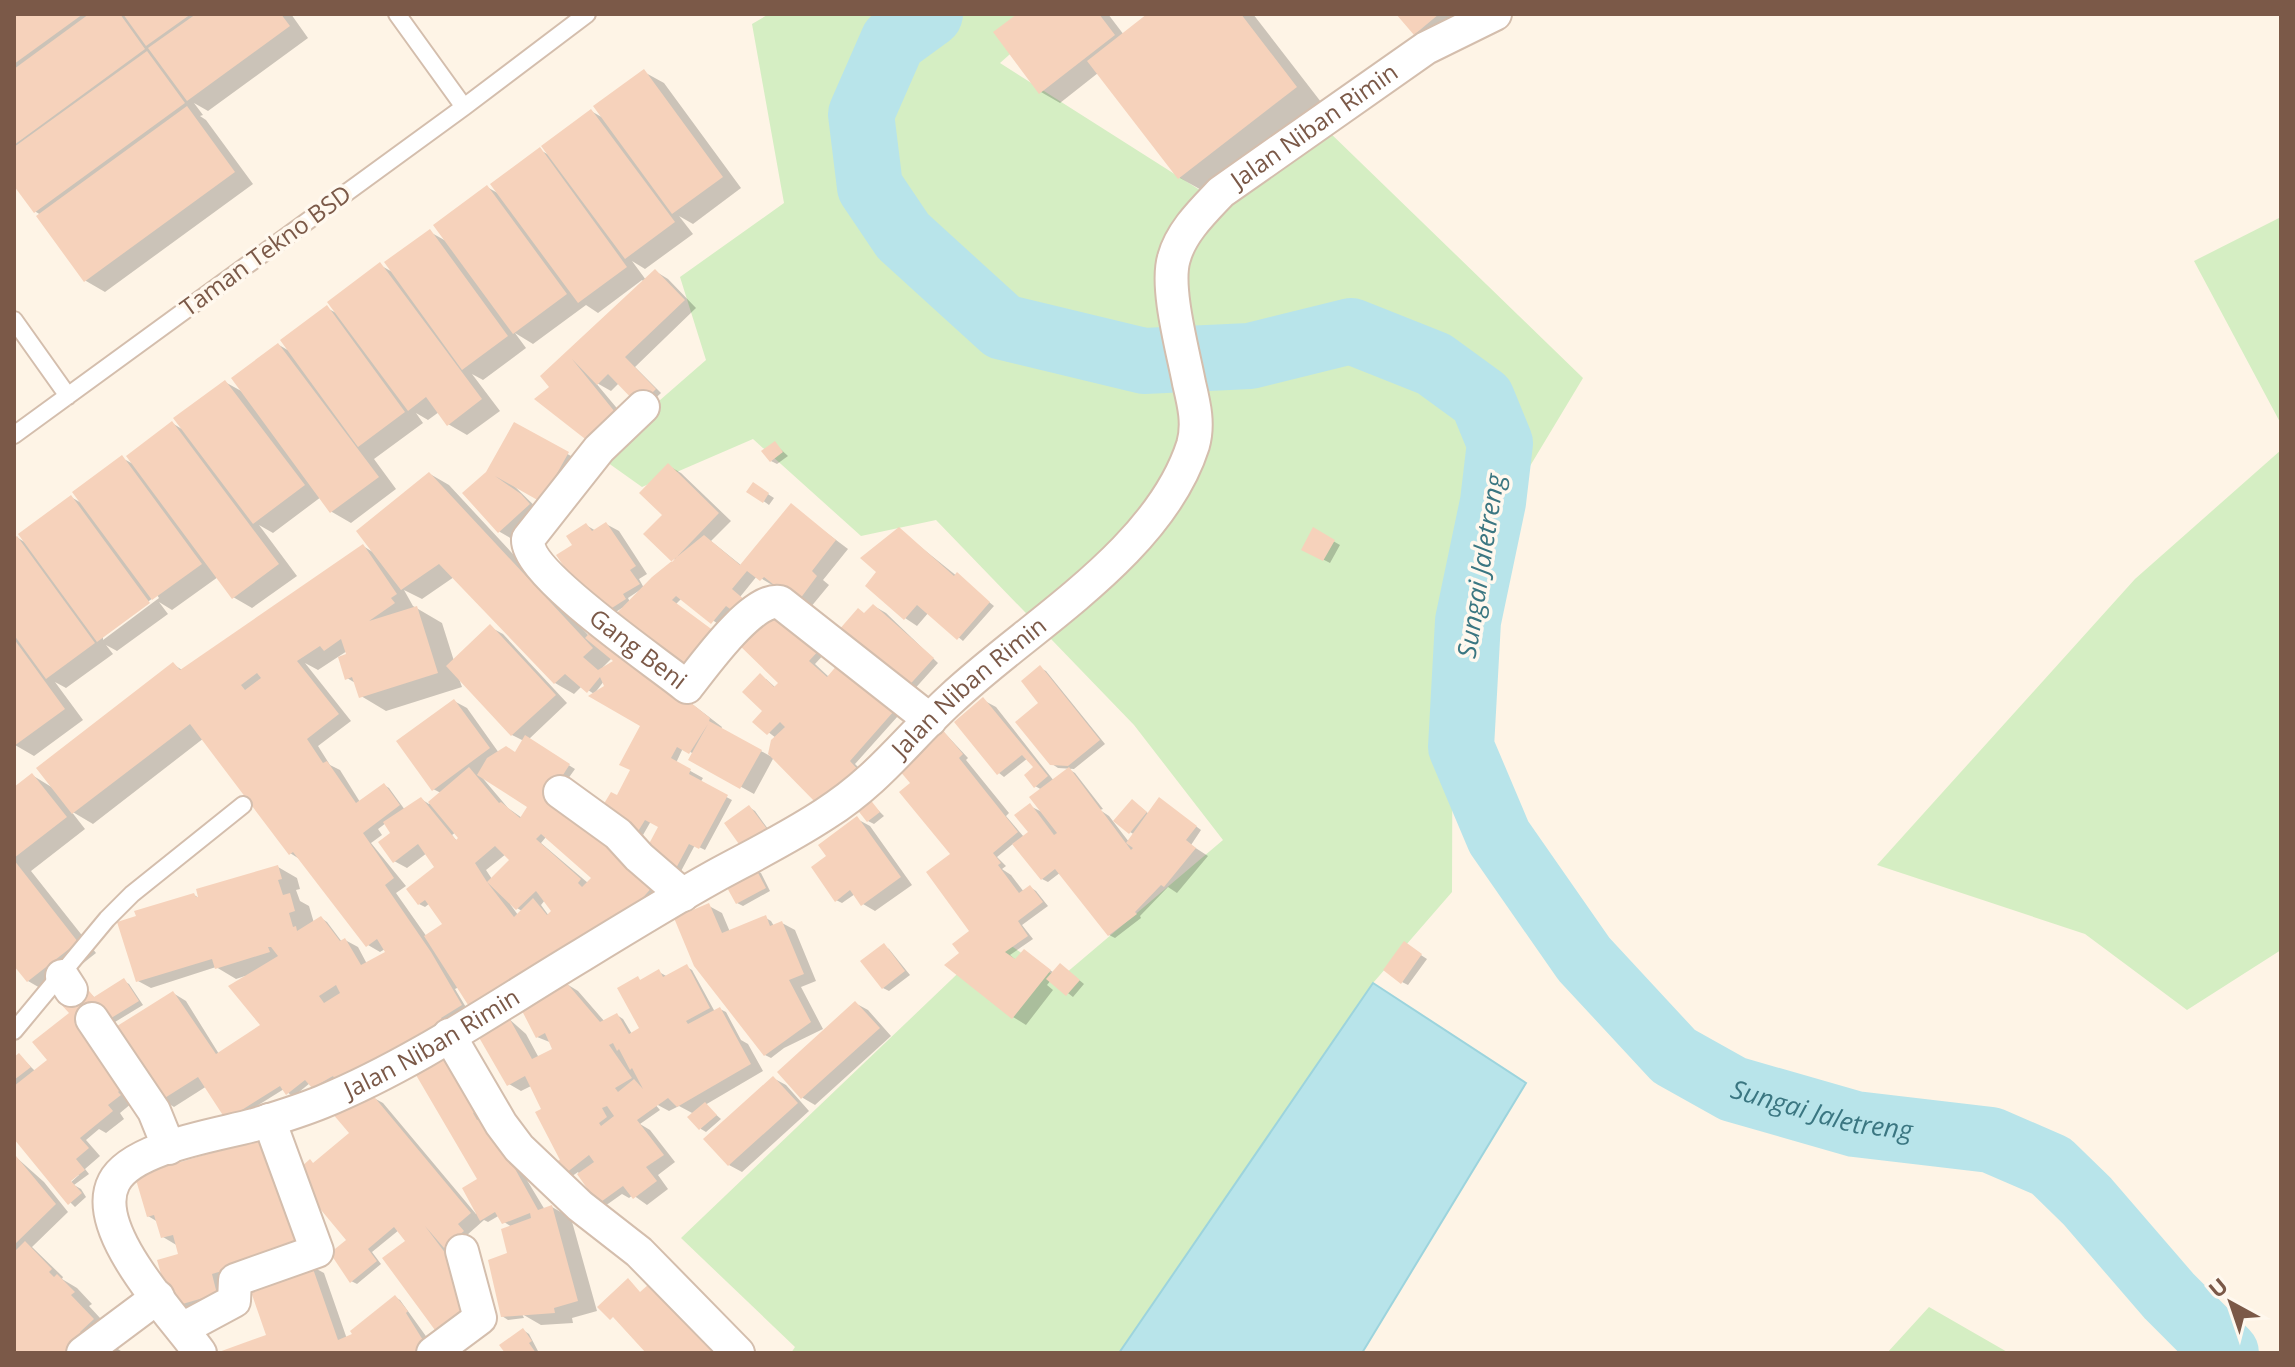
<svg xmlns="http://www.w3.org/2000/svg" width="2295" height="1367" viewBox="0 0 2295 1367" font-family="'Open Sans',sans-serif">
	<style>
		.green { fill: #d5eec3 }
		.water { fill: #b8e4ea; stroke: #9dd4dd; stroke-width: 2 }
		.shadow { fill: #0003; fill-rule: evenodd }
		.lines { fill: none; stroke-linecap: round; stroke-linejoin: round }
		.river { stroke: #b8e4ea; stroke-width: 66 }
		.building { fill: #f6d2bb; fill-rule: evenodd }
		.lane-casing { stroke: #d4bead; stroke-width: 20 }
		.street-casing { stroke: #d4bead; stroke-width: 36 }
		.lane { stroke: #fff; stroke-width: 16 }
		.street { stroke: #fff; stroke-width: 32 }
		.labels { text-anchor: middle; stroke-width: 7; stroke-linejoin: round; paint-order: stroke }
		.street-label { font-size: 24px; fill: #7b5948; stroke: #fff8ee }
		.water-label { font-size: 26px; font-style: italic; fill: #3a7681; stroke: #fff8ee }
	</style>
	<rect width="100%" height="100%" fill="#fef4e6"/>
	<!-- green -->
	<path class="green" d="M769 14H1055L1000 63 1206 194 1325 128 1583 378 1453 594 1452 892 1373 983 1119 1353H791L795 1347 681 1238 997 936 1059 979 1223 840 1134 725 936 520 861 536 753 439 642 487 597 455 706 360 680 277 784 203 752 24Z
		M2281 217V424L2194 261Z
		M2281 450V950L2187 1010 2085 934 1877 865 2135 579Z
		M1929 1307 2009 1353H1887Z"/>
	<!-- water -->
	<path class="water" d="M1373 983 1526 1083 1362 1353H1119Z"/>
	<!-- shadow -->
	<path class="shadow" d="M14 14H291L308 38 208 111 194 103 203 115 200 116 206 120 253 184 105 292 86 281 39 217 41 215 36 212 14 182Z
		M1020 14H1108L1124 35 1151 14H1253L1321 102 1205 192 1180 178 1098 73 1060 103 1041 92Z
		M1399 14H1481L1440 48 1415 34Z
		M644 72 664 83 741 188 693 224 679 216 693 234 645 269 632 261 646 280 655 271 668 279 696 308 635 367 661 393 646 407 620 382 611 391 595 382 631 425 552 387 543 377 644 282 642 280 598 313 586 305 533 344 515 333 526 348 483 380 472 374 500 411 467 435 448 424 439 412 428 420 416 413 423 423 374 459 396 489 351 523 332 512 321 497 273 533 259 525 297 576 252 608 233 597 218 577 172 610 159 602 168 614 117 651 106 645 113 654 66 688 55 682 83 720 34 756 15 745 14 541 18 538 28 544 71 497 83 504 122 458 135 465 172 423 185 431 225 382 243 392 279 345 291 352 327 308 338 314 380 265 394 273 430 232 446 241 487 187 501 195 540 150 551 156 591 111 605 119ZM157 595 159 598 103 640V635Z
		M515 425 580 461 554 507 511 483 541 512 512 539 500 532 465 493 488 473Z
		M775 444 788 456 777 464 771 461Z
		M669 466 681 473 731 521 711 541 742 566 791 506 848 549 823 580 829 585 810 608 776 584 774 586 757 576 740 597 725 629 682 598 676 604 622 608 608 617 575 545 586 525 596 531 606 524 619 531 647 574 639 579 644 588 675 561 665 515ZM640 590 630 602 628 598Z
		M430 474 449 485 589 636 653 674 722 727 721 729 770 756 772 741 776 738 755 722 765 711 766 679 776 688 780 683 739 642 826 652 815 664 829 677 866 686 898 716 855 764 871 780 774 757 754 794 691 759 694 754 683 748 676 763 703 778 700 783 732 800 705 850 695 845 680 873 646 854 661 826 651 821 643 835 602 811 618 798 665 743 604 681 594 694 582 686 574 694 555 683 454 577 422 599 404 590 413 606 442 623 454 661 490 627 503 634 567 703 528 740 575 769 565 783 659 888 635 915 459 987 455 989 467 1009 319 1090 310 1083 293 1097 284 1089 233 1121 207 1086 174 1107 161 1099 173 993 186 1001 219 1054 263 1026 245 976 236 979 216 967 151 988 138 981 194 895 201 899 278 867 297 878 300 889 296 890 300 901 309 906 314 923 321 918 327 922 342 942 345 940 358 947 367 964 388 952 385 949 380 952 368 945 301 860 290 853 204 738 93 824 71 811 85 829 31 871 96 953 47 992 28 981 14 962V790L32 775 53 788 173 664 182 670 363 546 376 554ZM347 651V678L357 684 361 696 386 711 462 687 458 676 512 735 524 741 516 754 499 753 467 708 454 701 433 789 441 793 429 804 421 799 405 810 389 788 384 785 360 802 340 770 330 765 318 746 351 721 305 663 318 670ZM612 658 616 662 602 668ZM480 775 529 806 522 818 508 808ZM386 823 393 833 394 861 407 868 427 853 438 867 419 904 425 907 430 903 445 924 427 937 396 893 406 886 371 843 382 835 378 829ZM456 832 461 838 457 841 452 835ZM546 837 593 878 588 883 541 843ZM506 854 512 860 492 879 486 870ZM545 900 553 911 549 916 541 905ZM510 904 522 911 518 915Z
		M754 485 774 498 769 505 749 491Z
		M1314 530 1340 545 1330 563 1303 549Z
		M917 544 994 606 963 641 929 612 917 626 905 618Z
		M874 606 886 613 938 663 911 693 865 615Z
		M1040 668 1046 671 1105 744 1074 769 1058 768 1052 764 1041 703Z
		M983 700 996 707 1054 781 1070 770 1075 773 1103 809 1100 810 1109 816 1129 842 1135 835 1130 832 1138 805 1149 814 1165 803 1201 830 1191 845 1208 856 1177 893 1168 887 1140 916 1141 918 1115 938 1109 935 1061 872 1048 882 1042 879 1014 843 997 857 1006 866 1002 869 1011 875 1024 892 1030 887 1036 891 1048 906 1022 925 1033 939 1010 955 1017 961 1030 955 1054 973 1066 969 1084 984 1073 997 1051 980 1047 985 1053 990 1026 1025 1013 1017 962 953 971 932 953 854 913 783 941 729 968 758 966 760 1009 813 1006 816 1024 837 1030 832V806L1044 813 1042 790 1035 786 1036 768 1028 758 1004 777 999 773Z
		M869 801 884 816 874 824 868 821Z
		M749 807 755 811 771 833 742 845Z
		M857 819 870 826 912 885 875 911 863 904 855 894 842 903 836 900 833 863Z
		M755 870 761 873 770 891 743 906 737 903Z
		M709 906 722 913 730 932 766 918 771 921 774 926 782 923 795 930 816 981 801 987 823 1029 784 1048 771 1058 765 1055Z
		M1404 944 1427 959 1408 985 1402 982Z
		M884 946 889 949 910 975 889 991 883 988Z
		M687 967 692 970 715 1012 720 1009 726 1012 741 1040 748 1044 763 1071 705 1105 721 1119 706 1132 701 1129 694 1114 679 1106 669 1111 654 1103 660 1110 640 1124 650 1130 675 1162 658 1175 668 1189 647 1205 633 1195 629 1198 622 1194 605 1206 599 1203 578 1172 568 1179 545 1114 531 1086 521 1091 509 1084 508 1018 526 1034 539 1058 556 1050 552 1043 537 1037 565 983 578 991 605 1022 617 1015 623 1019 632 1034 643 1028 638 979 642 981 659 972 668 977Z
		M124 981 129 984 143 1005 115 1022 109 1019 132 1103 120 1113 124 1119 106 1133 99 1129 86 1140 100 1156 85 1169 89 1174 74 1185 81 1189 86 1197 75 1207 60 1192 79 1175 14 1135V1060L19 1055 36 1072 50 1061 72 1014 81 984 96 999Z
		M855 1003 868 1010 891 1036 815 1105 803 1098 780 1072Z
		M452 1056 545 1210 552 1207 571 1218 597 1311 572 1318 573 1323 541 1325 522 1314 524 1318 508 1320 502 1316 512 1227 504 1222 500 1215 488 1222 484 1220 449 1251 479 1290 408 1241 399 1230 372 1252 381 1264 357 1284 351 1281 349 1240 297 1178 311 1266 324 1273 347 1339 395 1297 400 1300 428 1339 424 1353H224L268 1336 251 1284 205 1318 180 1304 181 1255 178 1246 163 1237 158 1222 148 1216 156 1171 296 1174 315 1164 351 1134 361 1091 383 1103 476 1214 479 1180Z
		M773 1078 786 1085 809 1111 742 1172 729 1165Z
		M17 1158 44 1182 68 1212 32 1247 63 1277 62 1279 77 1288 92 1304 89 1306 112 1331 110 1344 124 1353H14V1160Z
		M523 1330 529 1334 539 1353H508Z"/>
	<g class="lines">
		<!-- river -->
		<path class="river" id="s1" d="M930 14 893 41 861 114 870 187 903 236 1003 327 1144 361 1250 356 1351 331 1434 364 1482 399 1500 443 1493 502 1468 621 1461 747 1499 837 1584 959 1674 1056 1733 1089 1855 1124 1991 1140 2051 1166 2087 1201 2169 1296 2226 1353"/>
	</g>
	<!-- building -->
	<path class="building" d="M14 14H83L14 64Z
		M89 14H120L145 49 14 145V69Z
		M123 14H191L146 46Z
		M196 14H281L290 26 187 101 148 48Z
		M1017 14H1099L1115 35 1039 94 993 32Z
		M1147 14H1241L1297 87 1178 179 1087 61Z
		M1396 14H1439L1414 35Z
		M147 51 185 103 34 213 14 186V147Z
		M644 69 723 177 672 214 593 106Z
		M187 106 235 172 84 282 36 216Z
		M591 109 675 222 625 259 541 146Z
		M540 147 627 267 578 303 490 184Z
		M487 185 567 294 513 334 433 225Z
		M430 229 508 336 462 370 384 262Z
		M380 262 482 399 447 426 426 397 408 411 327 302Z
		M655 269 685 300 625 357 656 389 639 406 608 374 597 385 572 359 619 417 589 442 534 399 549 387 540 376Z
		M327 305 405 412 358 447 280 340Z
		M278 343 379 477 330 513 231 378Z
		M225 380 305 485 253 524 173 418Z
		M172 421 279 564 232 599 126 456Z
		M514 422 569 452 541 502 495 476 521 494 530 504 498 533 462 493 486 472Z
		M775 441 783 452 770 462 761 451Z
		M122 455 202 564 152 600 72 492Z
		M668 463 719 513 672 562 643 534 662 515 639 493Z
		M429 472 593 648 583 657 598 670 613 661 585 638 595 627 710 718 709 721 762 750 740 789 688 760 708 724 689 754 677 747 671 758 691 769 689 774 728 795 699 849 689 844 674 872 643 855 658 827 645 820 637 833 599 812 611 792 617 795 630 770 619 765 640 726 588 696 604 686 600 677 587 693 565 674 554 684 439 564 401 590 356 531Z
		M753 482 769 493 763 503 746 492Z
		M71 495 150 603 97 642 18 534Z
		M791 503 836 540 812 571 817 576 797 603 764 577 760 581 747 571 732 589 753 607 741 617 726 606 711 624 676 596 672 600 714 631 681 676 608 622 652 577 704 535 740 565Z
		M606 522 636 566 630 570 640 584 623 594 626 599 601 615 587 600 556 555 572 545 566 536 586 523 592 531Z
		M899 527 954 576 957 572 990 602 957 640 917 605 904 620 865 586 876 572 860 558Z
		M1313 527 1335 540 1323 561 1301 550Z
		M17 536 95 643 46 679 14 635V538Z
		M363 544 397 594 391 598 395 603 369 621 417 606 438 673 359 698 352 677 345 680 338 657 346 654 341 639 324 651 320 646 297 661 339 714 307 739 323 763 327 761 356 803 384 783 400 805 363 833 394 878 385 885 431 952 462 1005 441 1018 446 1027 410 1047 407 1042 337 1083 333 1076 312 1088 305 1080 286 1095 280 1086 226 1120 198 1077 160 1101 114 1028 173 991 216 1054 260 1025 228 986 278 956 271 947H268L270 952 215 969 212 959 136 982 117 922 136 916 134 911 194 893 196 897H198L196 889 278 865 282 879 278 880 283 895 290 893 295 911 289 913 293 927 296 926 297 931 321 916 340 941 345 938 361 965 385 952 377 939 366 947 293 852 289 855 190 724 72 814 36 768 173 662 180 670ZM257 673 261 678 245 690 241 685ZM336 985 340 993 324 1003 319 996Z
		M873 604 934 658 904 691 838 631 858 608 864 613Z
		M785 613 821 648 809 661 827 677 839 663 894 711 850 761 860 772 818 805 768 754 771 740 785 727 780 722 767 735 752 722 762 711 742 692 760 673 774 687 778 683 736 642 765 614Z
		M490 624 556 695 511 736 446 666Z
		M14 639 65 709 14 746Z
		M1040 665 1100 740 1068 766 1050 765 1015 722 1038 703 1021 681Z
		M983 697 1048 776 1034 788 1024 775 1033 767 1022 755 997 775 954 722Z
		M454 699 490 748 432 791 396 741Z
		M940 727 963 754 959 758 1018 832 993 853 1001 863 998 865 1019 893 1030 885 1043 902 1018 921 1028 936 1005 952 1015 959 1024 949 1051 970 1012 1019 944 965 959 953 952 944 969 931 926 872 950 854 899 792 910 783 899 770Z
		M525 735 570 764 549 797 655 884 630 912 470 1008 424 936 442 924 425 900 418 905 406 889 434 867 418 844 393 863 378 842 390 833 383 822 421 797 456 840 458 838 428 802 469 767 499 803 501 802 520 818 527 807 477 775 487 758 506 746 515 752ZM541 834 591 878 582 887 578 883 581 879 536 839ZM495 846 509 860 487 882 475 863ZM487 882 516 910 536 891 551 911 547 915 533 898 514 917Z
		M1069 767 1131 850 1133 848 1126 843 1159 797 1197 826 1186 840 1196 848 1164 887 1161 885 1135 912 1137 914 1108 936 1055 869 1041 880 1012 844 1028 832 1014 815 1030 803 1054 835 1057 833 1029 797Z
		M32 773 67 817 14 858V787Z
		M869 798 880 812 867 822 856 808Z
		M1132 799 1147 812 1129 834 1113 821Z
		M749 805 767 829 741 847 724 823Z
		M857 816 901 877 861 906 850 890 835 902 811 867 826 856 818 845Z
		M14 860 78 942 27 982 14 966Z
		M755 867 766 888 736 904 725 884Z
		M709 903 722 933 766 915 770 926 782 921 804 974 789 980 811 1022 764 1056 694 966 674 918Z
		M1404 941 1422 954 1401 984 1383 970Z
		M884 943 905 971 882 989 860 961Z
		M1060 963 1080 980 1066 996 1046 979Z
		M687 964 710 1008 686 1021 688 1024 720 1007 751 1064 677 1107 668 1098 637 1120 664 1155 646 1167 657 1181 633 1199 623 1186 598 1204 577 1174 594 1162 589 1155 561 1177 554 1162 560 1160 535 1112 541 1109 525 1076 507 1086 477 1034 508 1016 532 1059 552 1049 545 1033 536 1038 519 1005 565 981 600 1022 617 1013 629 1034 639 1028 617 988 638 976 640 980 659 969 663 977ZM613 1043 617 1051 619 1049 630 1070 632 1068 643 1089 634 1079 618 1092 615 1088 632 1078 609 1045ZM607 1106 614 1116 601 1126 599 1123 607 1117 602 1108Z
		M124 978 139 1001 108 1020 128 1084 118 1092 121 1095 108 1105 113 1111 80 1138 89 1148 76 1159 85 1170 71 1181 82 1193 68 1205 14 1139V1086L47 1060 32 1042 69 1013 58 1001 81 981 94 997Z
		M855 1001 880 1028 801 1099 777 1072Z
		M19 1053 31 1067 14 1080V1057Z
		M452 1054 483 1107 473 1113 477 1120 489 1114 504 1149 538 1210 552 1205 578 1301 554 1308 555 1313 501 1317 488 1260 507 1253 501 1229 531 1218 530 1213 502 1224 495 1212 480 1221 462 1188 477 1179 416 1075Z
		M773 1076 798 1103 728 1166 703 1139Z
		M371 1093 471 1213 458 1224 464 1231 444 1248 425 1226 467 1282 476 1314 443 1341 382 1258 405 1241 394 1227 368 1249 377 1261 350 1283 330 1253 346 1240 292 1175 310 1159 313 1163 349 1133 332 1113Z
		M705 1102 717 1115 699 1130 687 1117Z
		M263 1129 304 1250 279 1254 212 1274 217 1294 179 1305 165 1288 157 1260 178 1254 173 1235 161 1238 154 1215 147 1217 134 1173 154 1170 244 1143Z
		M16 1156 56 1204 14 1245V1158Z
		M25 1241 52 1269 49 1272 54 1277 57 1274 75 1292 71 1295 94 1319 80 1332 85 1337 67 1353H14V1252Z
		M311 1263 338 1340 352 1334 350 1331 395 1295 408 1311 406 1313 426 1345 414 1353H216L266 1335 249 1286Z
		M657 1277 727 1353H646L613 1317 610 1320 597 1307 628 1278 640 1292Z
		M523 1328 532 1341 529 1343 536 1353H505L499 1345Z"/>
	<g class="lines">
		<defs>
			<path id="lane" d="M397 14 464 107
				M14 320 68 396
				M14 435 464 107 587 14
				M14 1031 107 919 132 894 243 805"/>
			<g id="street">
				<path id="s2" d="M643 407 599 449 528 539C525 574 658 663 687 687 703 667 753 596 780 602L930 720"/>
				<path d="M560 792 618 834 639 857 683 895"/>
				<path d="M62 976 71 990"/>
				<path d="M92 1019 154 1111 169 1148"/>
				<path d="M449 1035 501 1124 519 1148 580 1206 639 1252 738 1353"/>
				<path d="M182 1329 234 1301 235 1280 317 1251 269 1120"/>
				<path d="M83 1353 158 1297"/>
				<path id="s3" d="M200 1353C174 1316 89 1230 114 1182 132 1147 218 1135 254 1125 277 1118 300 1111 322 1102 414 1064 497 1006 582 955 626 928 670 901 715 876 752 856 790 837 825 814 879 780 907 739 952 698 1030 625 1159 552 1193 445 1199 424 1194 404 1189 383 1183 351 1165 287 1174 258 1181 232 1203 211 1221 192L1426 48 1495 14"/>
				<path d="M433 1353 480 1318 462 1251"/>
			</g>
		</defs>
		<!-- lane casing -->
		<use href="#lane" class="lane-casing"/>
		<!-- street casing -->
		<use href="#street" class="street-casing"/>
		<!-- lane -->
		<use href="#lane" class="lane"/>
		<!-- street -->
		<use href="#street" class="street"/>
	</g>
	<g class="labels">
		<!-- street labels -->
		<g class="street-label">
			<text dy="8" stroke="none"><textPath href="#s3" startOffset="1918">Jalan Niban Rimin</textPath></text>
			<text transform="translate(266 251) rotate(-36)" y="8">Taman Tekno BSD</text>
			<text dy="8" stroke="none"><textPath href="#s2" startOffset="334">Gang Beni</textPath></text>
			<text dy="8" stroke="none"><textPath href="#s3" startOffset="1198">Jalan Niban Rimin</textPath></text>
			<text dy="8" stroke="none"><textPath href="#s3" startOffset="550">Jalan Niban Rimin</textPath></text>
		</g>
		<!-- water labels -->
		<g class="water-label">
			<text transform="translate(1481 566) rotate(-81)" y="9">Sungai Jaletreng</text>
			<text dy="9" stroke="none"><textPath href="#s1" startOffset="1790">Sungai Jaletreng</textPath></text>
		</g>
	</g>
	<!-- border -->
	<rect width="2295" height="1367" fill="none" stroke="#7b5948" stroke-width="32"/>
	<!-- north arrow -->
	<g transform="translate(2231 1303) rotate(320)" stroke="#fff8ee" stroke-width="6" paint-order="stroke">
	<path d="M0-6L14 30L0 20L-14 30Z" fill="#7b5948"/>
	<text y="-12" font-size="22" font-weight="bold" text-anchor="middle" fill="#7b5948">U</text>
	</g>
</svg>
